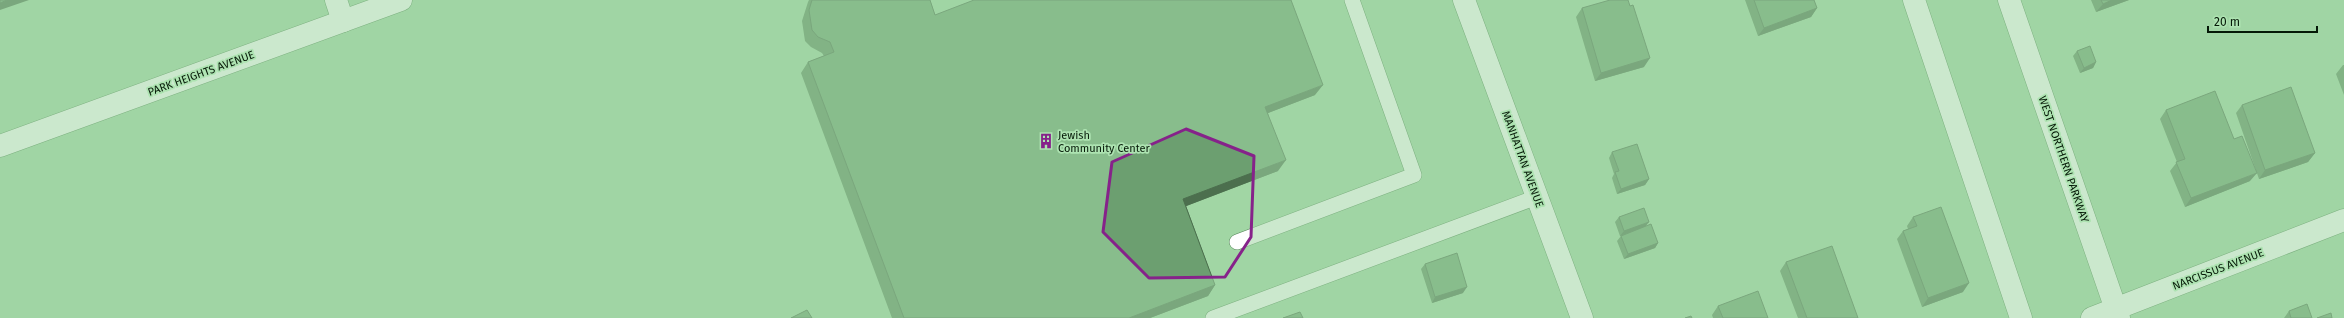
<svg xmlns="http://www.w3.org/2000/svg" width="2344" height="318" viewBox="0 0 2344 318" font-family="'Fira Sans',sans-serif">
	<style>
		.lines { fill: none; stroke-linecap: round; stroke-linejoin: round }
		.lane-casing { stroke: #518355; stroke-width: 16 }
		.street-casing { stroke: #518355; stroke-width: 23 }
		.secondary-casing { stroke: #518355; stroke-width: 23 }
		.primary-casing { stroke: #518355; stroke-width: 23 }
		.lane { stroke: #fff; stroke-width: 15 }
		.street { stroke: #fff; stroke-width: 22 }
		.secondary { stroke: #fff; stroke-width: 22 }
		.primary { stroke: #fff; stroke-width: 22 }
		.wall { fill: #5d8960 }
		.shaded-wall { fill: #4c6f4e }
		.building { fill: #6c9f70; stroke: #4c6f4e }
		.marked { fill: none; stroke: #86228a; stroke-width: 3; stroke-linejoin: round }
		.labels { text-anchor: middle; stroke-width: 3.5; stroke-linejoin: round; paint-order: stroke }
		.street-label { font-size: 11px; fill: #051907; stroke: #ade3b1 }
		.poi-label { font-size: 11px; fill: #051907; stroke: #ade3b1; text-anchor: start }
	</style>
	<rect width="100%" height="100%" fill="#a1d6a4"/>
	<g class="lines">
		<defs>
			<path id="lane" d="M1237 242 1414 175 1352 0
				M1213 318 1537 197"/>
			<path id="street" d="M336 0 343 21
				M1464 0 1582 318
				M2092 318 2344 220"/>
			<path id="secondary" d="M0 146 401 0"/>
			<path id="primary" d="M1914 0 2021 318
				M2009 0 2119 318"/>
		</defs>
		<!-- lane casing -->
		<use href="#lane" class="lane-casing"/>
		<!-- street casing -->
		<use href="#street" class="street-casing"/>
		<!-- secondary casing -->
		<use href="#secondary" class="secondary-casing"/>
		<!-- primary casing -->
		<use href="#primary" class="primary-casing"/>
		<!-- lane -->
		<use href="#lane" class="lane"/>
		<!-- street -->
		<use href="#street" class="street"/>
		<!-- secondary -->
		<use href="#secondary" class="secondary"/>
		<!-- primary -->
		<use href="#primary" class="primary"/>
	</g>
	<!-- wall -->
	<path class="wall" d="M809 0H930L935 15 1315 95 1268 113 1278 171 1186 206 1215 285 1208 296 1150 318H892L801 73 808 62 824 56 822 53 811 47 805 41 802 21 808 2Z
		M1745 0H1814L1817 8 1811 17 1758 36Z
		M2091 0H2129L2096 12Z
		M1630 6 1644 67 1595 81 1576 17 1582 8Z
		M2077 51 2096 62 2093 68 2080 73 2073 56Z
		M2343 65H2344V95L2336 74Z
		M2242 105 2315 153 2308 162 2259 179 2236 113Z
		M2166 110 2234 139 2250 181 2185 207 2170 171 2177 162 2160 119Z
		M1612 152 1649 179 1645 185 1617 194 1612 178 1614 174 1609 158Z
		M1619 217 1647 226 1658 243 1655 248 1624 259 1617 241 1621 236H1620L1615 222Z
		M1913 217 1963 292 1922 307 1897 239 1903 231 1908 229 1907 226Z
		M1786 262 1858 318H1798L1780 271Z
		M1425 264 1463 293 1432 303 1421 269Z
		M1718 306 1768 318H1713L1712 315Z
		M2289 311 2312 318H2284Z"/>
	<!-- shaded-wall -->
	<path class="shaded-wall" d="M7 0H29L0 10V3Z
		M2112 0H2129L2096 12 2103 4Z
		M1817 8 1811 17 1758 36 1764 28Z
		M1650 58 1644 67 1595 81 1601 73Z
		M2096 62 2093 68 2080 73 2084 68Z
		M1323 85 1315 95 1258 117 1265 107Z
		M2315 153 2308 162 2259 179 2265 170Z
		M1286 160 1278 171 1176 210 1183 199Z
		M2257 173 2250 181 2185 207 2191 198Z
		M1649 179 1645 185 1617 194 1621 189Z
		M1649 222 1645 227 1620 236 1624 231Z
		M1658 243 1655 248 1624 259 1628 254Z
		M1969 283 1963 292 1922 307 1928 298Z
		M1215 285 1208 296 1150 318H1129Z
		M1467 287 1463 293 1432 303 1435 297Z"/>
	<!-- building -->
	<path class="building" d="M0 0H7L0 3Z
		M812 0H930L935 15 974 0H1291L1323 85 1265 107 1286 160 1183 199 1215 285 1129 318H904L808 62 834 52 830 42 818 37 812 30 809 10Z
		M1610 0H1628L1630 6 1633 5 1650 58 1601 73 1582 8Z
		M1754 0H1814L1817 8 1764 28Z
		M2101 0H2112L2103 4Z
		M2090 46 2096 62 2084 68 2077 51Z
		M2291 87 2315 153 2265 170 2242 105Z
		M2215 91 2234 139 2242 136 2257 173 2191 198 2176 162 2185 159 2166 110Z
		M1637 144 1649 179 1621 189 1615 172 1619 171 1612 152Z
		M1941 207 1969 283 1928 298 1903 231 1917 226 1913 217Z
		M1644 208 1649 222 1624 231 1619 217Z
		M1651 224 1658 243 1628 254 1621 236Z
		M1832 246 1858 318H1807L1786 262Z
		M1457 253 1467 287 1435 297 1425 264Z
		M1758 291 1768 318H1723L1718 306Z
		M2307 304 2312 318H2291L2289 311Z
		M807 310 812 318H791Z
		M1300 312 1303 318H1283Z
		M2331 313 2332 318H2317Z
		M1691 316 1692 318H1685Z"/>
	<!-- marked area -->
	<path d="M0 0H2344V318H0ZM1186 129 1254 156 1251 237 1225 277 1149 278 1103 232 1112 162Z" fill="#a1d6a4" fill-opacity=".55" fill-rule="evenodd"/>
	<path class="marked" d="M1186 129 1254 156 1251 237 1225 277 1149 278 1103 232 1112 162Z"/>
	<!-- icons -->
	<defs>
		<symbol id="building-bare" viewBox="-9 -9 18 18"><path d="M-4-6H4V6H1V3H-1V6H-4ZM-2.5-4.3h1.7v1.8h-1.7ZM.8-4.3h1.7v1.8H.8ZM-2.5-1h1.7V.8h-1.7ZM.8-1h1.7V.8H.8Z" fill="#86228a" stroke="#ade3b1" stroke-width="2.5" paint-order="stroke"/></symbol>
	</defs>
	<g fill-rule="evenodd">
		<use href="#building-bare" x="1035" y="130" width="22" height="22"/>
	</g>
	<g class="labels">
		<!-- street labels -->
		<g class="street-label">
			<text transform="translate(201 73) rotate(-20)" y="4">PARK HEIGHTS AVENUE</text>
			<text transform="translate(1523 159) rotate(70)" y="4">MANHATTAN AVENUE</text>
			<text transform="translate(2064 159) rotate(71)" y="4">WEST NORTHERN PARKWAY</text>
			<text transform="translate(2218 269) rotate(-21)" y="4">NARCISSUS AVENUE</text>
		</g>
		<!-- poi labels -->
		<g class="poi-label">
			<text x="1058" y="139">Jewish<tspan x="1058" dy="13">Community Center</tspan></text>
		</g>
	</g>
	<!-- scale -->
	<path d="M2208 26v6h109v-6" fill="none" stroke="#051907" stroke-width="2"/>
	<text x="2214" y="26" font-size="12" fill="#051907" stroke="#ade3b1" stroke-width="3" paint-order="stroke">20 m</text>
</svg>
